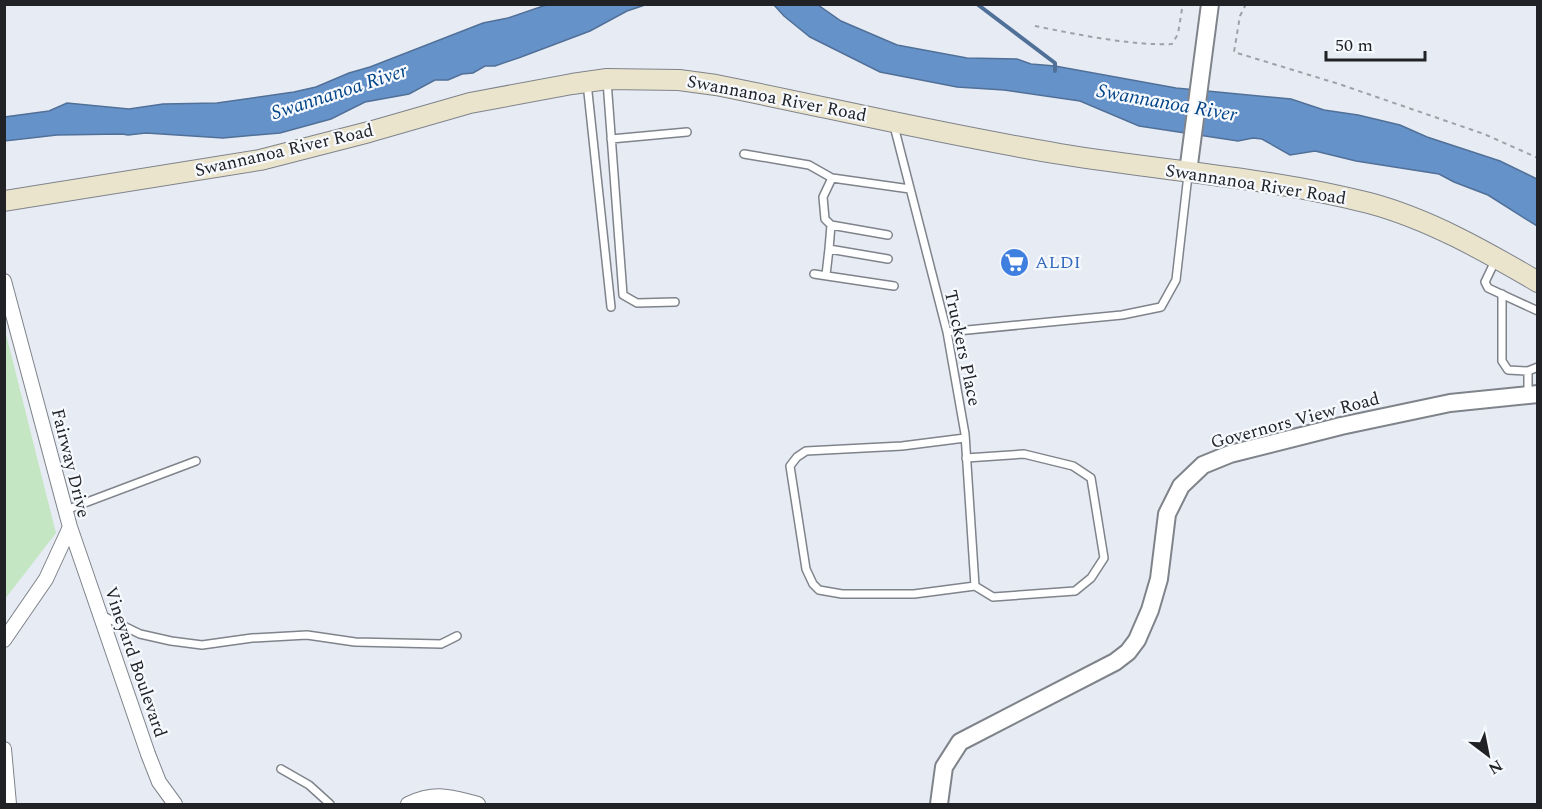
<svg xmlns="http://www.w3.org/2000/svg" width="1542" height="809" viewBox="0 0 1542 809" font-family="Spectral,serif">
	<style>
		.green { fill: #c5e6c2 }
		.water { fill: #6692ca; stroke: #517098; stroke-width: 1.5 }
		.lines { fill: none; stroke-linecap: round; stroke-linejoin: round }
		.stream { stroke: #517098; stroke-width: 4 }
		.service-casing { stroke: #7f838a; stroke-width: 10 }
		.minor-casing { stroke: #7f838a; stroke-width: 16 }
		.tertiary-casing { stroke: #7f838a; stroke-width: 20 }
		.secondary-casing { stroke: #7f838a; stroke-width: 22 }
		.path { stroke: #9ea1a7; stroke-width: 2; stroke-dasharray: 4.5 4.5; stroke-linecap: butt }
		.service { stroke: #fff; stroke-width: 7 }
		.minor { stroke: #fff; stroke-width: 14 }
		.tertiary { stroke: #fff; stroke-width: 16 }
		.secondary { stroke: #ebe4cd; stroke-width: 20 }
		.labels { text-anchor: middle; stroke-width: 4.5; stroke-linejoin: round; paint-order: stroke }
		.street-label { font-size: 18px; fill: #212225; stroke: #f6f9fe }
		.shop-label { font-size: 18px; fill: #366cbe; stroke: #f6f9fe; text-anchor: start }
		.water-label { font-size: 20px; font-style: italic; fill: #024487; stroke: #f6f9fe }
	</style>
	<rect width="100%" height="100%" fill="#e7ecf4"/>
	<!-- green -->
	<path class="green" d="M5 330 56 533 5 599H4Z"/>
	<!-- water -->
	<path class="water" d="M546 5H645L627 11 590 31 521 57 495 66H485L473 73 462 74 448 80H435L409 94 365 102 331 119 280 133 223 138 146 133 128 135 122 134 57 135 5 141V117L49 111 67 103 129 109 163 104 217 103 294 92 316 87 349 73 370 67 483 23 508 18Z
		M774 5H818L841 21 897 45 967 58 1017 59 1031 64 1055 66 1176 88 1291 99 1324 110 1358 115 1400 125 1427 137 1500 161 1537 179V226L1488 195 1454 182 1439 174 1356 161 1315 151 1290 155 1262 139 1253 138 1238 141 1139 126 1080 101 1004 90 957 87 880 72 810 37 784 16Z"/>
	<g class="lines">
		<!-- stream -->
		<path class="stream" d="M977 4 1055 63V71"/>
		<defs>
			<path id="service" d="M607 81 623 295 637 303 675 302
				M587 83 611 307
				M894 126 947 332 965 434 975 586
				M611 139 687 132
				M744 154 809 165 832 178 910 189
				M832 178 823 197 825 219 831 225 888 235
				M829 249 831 225
				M1496 259 1485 282 1488 288 1538 311
				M814 274 894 286
				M826 275 829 249 888 259
				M1502 294V361L1508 370 1528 371
				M947 332 1122 315 1161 307 1176 280 1188 175
				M1528 395V371L1538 367
				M965 438 902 446 806 451 797 457 790 466 806 569 813 584 819 590 842 594H914L975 586 993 597 1075 591 1091 578 1104 558 1091 478 1073 466 1024 454 966 458
				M66 510 196 461
				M101 615 140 634 171 641 202 645 252 638 307 635 355 642 441 644 457 636
				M281 769 309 785 330 804"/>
			<path id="minor" d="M4 281 70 527 46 579 4 640
				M70 527 148 754 159 782 175 804
				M4 749 9 804
				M408 804C436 791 450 797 478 804"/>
			<path id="tertiary" d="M1188 172 1210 4
				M939 804 944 767 960 742 1115 662 1128 652 1137 640 1150 610 1159 579 1167 514 1181 486 1203 465 1230 454 1341 426 1450 403 1538 394"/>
			<path id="secondary" d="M4 201 260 160 369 132 470 103 572 84 607 79 679 80 716 85C831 108 945 135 1060 154 1163 171 1268 177 1369 203 1429 219 1485 251 1538 282"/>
		</defs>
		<!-- service casing -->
		<use href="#service" class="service-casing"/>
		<!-- minor casing -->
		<use href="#minor" class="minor-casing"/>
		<!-- tertiary casing -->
		<use href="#tertiary" class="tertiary-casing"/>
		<!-- secondary casing -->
		<use href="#secondary" class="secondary-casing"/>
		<!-- path -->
		<path class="path" d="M1246 4 1240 16 1234 52 1339 84 1484 134 1538 158
			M1035 26C1075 34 1132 46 1172 44L1178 34 1182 9"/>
		<!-- service -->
		<use href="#service" class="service"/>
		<!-- minor -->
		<use href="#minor" class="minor"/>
		<!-- tertiary -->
		<use href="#tertiary" class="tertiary"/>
		<!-- secondary -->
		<use href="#secondary" class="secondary"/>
	</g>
	<!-- icons -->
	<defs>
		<symbol id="supermarket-disc" viewBox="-11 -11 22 22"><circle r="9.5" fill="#3f7fe0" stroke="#f6f9fe"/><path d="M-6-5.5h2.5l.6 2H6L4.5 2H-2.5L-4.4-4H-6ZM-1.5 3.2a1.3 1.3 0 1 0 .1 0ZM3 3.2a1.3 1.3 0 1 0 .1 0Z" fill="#fff"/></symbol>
	</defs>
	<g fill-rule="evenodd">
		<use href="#supermarket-disc" x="998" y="246" width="33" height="33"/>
	</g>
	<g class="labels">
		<!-- street labels -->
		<g class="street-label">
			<text transform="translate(777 98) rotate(11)" y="6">Swannanoa River Road</text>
			<text transform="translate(284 150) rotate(-13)" y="6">Swannanoa River Road</text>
			<text transform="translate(1256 184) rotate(9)" y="6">Swannanoa River Road</text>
			<text transform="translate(963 348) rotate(78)" y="6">Truckers Place</text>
			<text transform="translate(1295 420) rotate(-15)" y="6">Governors View Road</text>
			<text transform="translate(71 463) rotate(76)" y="6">Fairway Drive</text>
			<text transform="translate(136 662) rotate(71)" y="6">Vineyard Boulevard</text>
		</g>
		<!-- shop labels -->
		<g class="shop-label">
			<text x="1035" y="268">ALDI</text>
		</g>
		<!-- water labels -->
		<g class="water-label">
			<text transform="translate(339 91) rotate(-18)" y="7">Swannanoa River</text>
			<text transform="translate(1167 102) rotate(10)" y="7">Swannanoa River</text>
		</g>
	</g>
	<!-- border -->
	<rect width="1542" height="809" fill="none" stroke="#212225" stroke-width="12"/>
	<!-- north arrow -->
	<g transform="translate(1488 755) rotate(148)" stroke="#f6f9fe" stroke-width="4.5" paint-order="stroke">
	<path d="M0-4.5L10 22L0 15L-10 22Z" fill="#212225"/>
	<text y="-9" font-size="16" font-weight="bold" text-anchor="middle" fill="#212225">N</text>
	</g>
	<!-- scale -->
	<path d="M1326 51v9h99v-9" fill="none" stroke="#212225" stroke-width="3"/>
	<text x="1335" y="51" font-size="18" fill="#212225" stroke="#f6f9fe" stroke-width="4.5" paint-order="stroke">50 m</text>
</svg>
